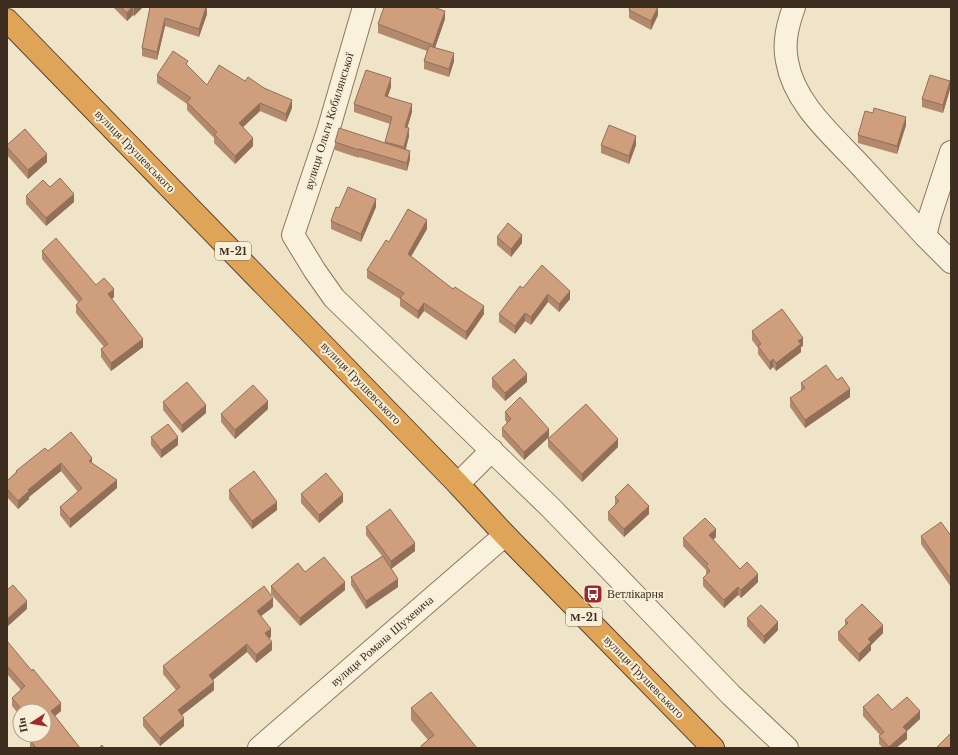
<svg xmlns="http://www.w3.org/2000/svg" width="958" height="755" viewBox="0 0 958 755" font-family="'Libre Baskerville',serif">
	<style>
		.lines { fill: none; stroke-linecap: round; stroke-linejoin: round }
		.minor-casing { stroke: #8d765c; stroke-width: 24 }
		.highway-casing { stroke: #5b4430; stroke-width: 24 }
		.minor { stroke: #faf1dc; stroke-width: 22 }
		.highway { stroke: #e0a458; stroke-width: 22 }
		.wall { fill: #b2896c }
		.shaded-wall { fill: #916f58 }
		.building { fill: #cf9f7d; stroke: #916f58 }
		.labels { text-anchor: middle; stroke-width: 4; stroke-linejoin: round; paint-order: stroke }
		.shield { fill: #f7eed8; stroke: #756857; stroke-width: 1 }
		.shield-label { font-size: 11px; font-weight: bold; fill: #3d2e20 }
		.street-label { font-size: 12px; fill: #3d2e20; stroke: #f7eed8 }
		.poi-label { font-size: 12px; fill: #3d2e20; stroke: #f7eed8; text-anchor: start }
	</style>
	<rect width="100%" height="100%" fill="#f0e4c8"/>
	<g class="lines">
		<defs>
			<path id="minor" d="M364 7 328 131 293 235 315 271 334 298 552 509 731 695 787 748
				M794 7C788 24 783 42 787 61 794 103 831 134 859 164 881 188 903 212 925 236
				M951 152 930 216 925 236 951 262
				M458 484 492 450
				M259 748 505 535"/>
			<path id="highway" d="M7 20 458 484 505 535 713 748"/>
		</defs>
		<!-- minor casing -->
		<use href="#minor" class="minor-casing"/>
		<!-- highway casing -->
		<use href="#highway" class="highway-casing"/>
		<!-- minor -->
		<use href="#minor" class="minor"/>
		<!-- highway -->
		<use href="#highway" class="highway"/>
	</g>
	<!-- wall -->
	<path class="wall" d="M113 7H142V8L134 16 133 15 127 21Z
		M150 7H207V14L199 37 165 26 157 60 142 56V48Z
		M629 10 658 15 651 30 629 18Z
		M445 19 435 48 454 61 449 77 424 69V61L427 51 378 33V24Z
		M188 66 207 85 245 81 292 108 286 122 260 111 243 127 253 146 235 164 214 143V138L187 110V104L157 83V75Z
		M391 87 388 96 412 112 407 128 409 136 406 149 410 159 407 171 359 157V158L335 150V142L385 143 390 124 354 112V104Z
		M950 89 943 113 922 107V99Z
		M906 125 897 154 858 143V135Z
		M7 145 47 162 28 179 7 155Z
		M601 145H636L629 164 601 153Z
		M50 187 74 202 46 226 26 204V196Z
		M376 207 361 242 331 229V221L339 208Z
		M427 229 411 256 484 314 466 340 424 311 418 319 400 306V299L367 278V270L389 242Z
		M497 237 522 243 511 257 497 245Z
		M42 251 96 285 114 297 112 299 143 347 111 371 101 357V349L104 347 76 313V305L78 302 42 259Z
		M523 288 570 299 559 312 548 302 531 325 525 321 515 334 499 322V314Z
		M752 331 803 346 801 347V352L776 371 773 367 770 370 758 354V348L752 340Z
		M492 378 527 382 505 401 492 387Z
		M801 383 850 397 805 428 790 407V398L801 391Z
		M163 402 206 413 182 433 163 410Z
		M268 409 235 439 221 422V414Z
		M505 412 549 437 524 460 502 436V428L507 423 505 420Z
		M151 437 178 445 161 458 151 445Z
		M548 439 618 447 582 482 548 447Z
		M48 451 92 463 117 488 70 528 60 515V507L78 492 61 471 29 497V499L18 509 7 497V481L16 472V471Z
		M229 490 277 510 252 529 229 499Z
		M301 494 343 502 319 523 301 503Z
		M615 497 649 514 624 537 608 520V512L615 505Z
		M366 527 415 551 391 569 398 587 366 609 351 585V577L382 556 366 535Z
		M921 536H951V587L921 544Z
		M716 537 713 540 740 569 758 582 741 598 738 595 724 608 703 586V578L706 575V570L683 546V538Z
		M305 572 345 590 300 626 271 594V586Z
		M273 607 261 616 271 637 269 638 272 650 256 663 247 652 213 680 214 690 182 715 184 726 160 746 143 726V718L176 690 163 674V666Z
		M747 618 778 630 764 644 747 626Z
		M845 620 883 633 871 645V650L859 662 838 640V632L845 625Z
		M7 641 61 711 55 716 80 748H30V740L44 735V711H20V716L12 706V698L21 690 7 674Z
		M863 707 892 710 920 719 907 731V739L896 748H883L879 744V736L880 735 863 716Z
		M411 708 477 748H421V746L428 740 411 720Z"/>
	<!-- shaded-wall -->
	<path class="shaded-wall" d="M133 7V15L127 21V13Z
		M136 7H142V8L134 16V8Z
		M206 7 207 14 199 37V29Z
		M658 7V15L651 30V21Z
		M445 11V19L433 53V45Z
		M165 18V26L157 60V52Z
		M454 53V61L449 77V69Z
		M391 78V87L385 104V96Z
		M950 81V89L943 113V105Z
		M292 100V108L286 122V114Z
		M260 103V111L239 131V123Z
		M412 104V112L405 135V127Z
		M906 117V125L897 154V146Z
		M409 128V136L404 155V147Z
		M636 136V145L629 164V156Z
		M253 138V146L235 164V156Z
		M410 151V159L407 171V163Z
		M47 154V162L28 179V170Z
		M74 194V202L46 226V218Z
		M376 199V207L361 242V234Z
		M427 220V229L408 262V254Z
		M522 235V243L511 257V249Z
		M114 289V297L108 302V294Z
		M570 291V299L559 312V304Z
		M548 294V302L531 325V317Z
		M424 303V311L418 319V311Z
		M484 306V314L466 340V332Z
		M525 313V321L515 334V326Z
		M803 338V346L801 347V352L776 371V363L798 341Z
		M143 339V347L111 371V363Z
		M773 359V367L770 370V362Z
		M527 374V382L505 401V393Z
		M850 389V397L805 428V420Z
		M268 401V409L235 439V430Z
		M206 405V413L182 433V425Z
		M549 429V437L524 460V452Z
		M178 437V445L161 458V450Z
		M618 439V447L582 482V474Z
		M92 458V466L89 461Z
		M61 463V471L29 497V499L18 509V501L28 490Z
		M117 480V488L70 528V519Z
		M343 494V502L319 523V515Z
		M277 502V510L252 529V521Z
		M649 506V514L624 537V529Z
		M716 529V537L709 543V535Z
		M415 543V551L391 569V561Z
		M758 574V582L741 598V590Z
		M398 579V587L366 609V601Z
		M345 582V590L300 626V618Z
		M738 587V595L724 608V600Z
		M273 598V607L257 619V611Z
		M27 601V609L7 627V619Z
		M778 622V630L764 644V636Z
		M883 625V633L871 645V650L859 662V654L868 639Z
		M271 629V637L265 641V633Z
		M272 642V650L256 663V655Z
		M247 644V652L209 683V675Z
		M214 682V690L178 718V710Z
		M61 703V711L51 719V711Z
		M920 711V719L907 731V739L896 748H889V747L903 727Z
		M184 718V726L160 746V738Z"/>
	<!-- building -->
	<path class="building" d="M121 7H132L127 13Z
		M150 7H206L199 29 165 18 157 52 142 48Z
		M384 7H433L445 11 433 45 378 24Z
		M630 7H658L651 21 629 10Z
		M429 46 454 53 449 69 424 61Z
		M173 51 188 61 186 64 207 85 219 65 245 81 248 77 264 88 292 100 286 114 260 103 239 123 253 138 235 156 214 134 217 132 187 102 191 98 157 75Z
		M366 70 391 78 385 96 412 104 405 127 409 128 404 147 385 142 392 117 354 104Z
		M930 75 950 81 943 105 922 99Z
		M874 108 906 117 897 146 858 135 865 111 873 113Z
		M609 125 636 136 629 156 601 145Z
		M339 128 410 151 407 163 359 149V150L335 142Z
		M25 129 47 154 28 170 7 147V145Z
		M60 178 74 194 46 218 26 196 43 180 50 187Z
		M348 187 376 199 361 234 331 221 336 207 339 208Z
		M408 209 427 220 408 254 453 289 455 287 484 306 466 332 424 303 418 311 400 298 404 293 367 270 386 240 389 242Z
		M508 223 522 235 511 249 497 237Z
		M56 238 96 285 104 278 114 289 108 294 143 339 111 363 101 349 108 344 76 305 82 299 42 251Z
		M542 265 570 291 559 304 548 294 531 317 525 313 515 326 499 314 520 286 523 288Z
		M782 309 803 338 798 341 801 344 776 363 773 359 770 362 758 346 761 344 752 331Z
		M514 359 527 374 505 393 492 378Z
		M826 365 837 380 842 377 850 389 805 420 790 398 805 388 801 383Z
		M187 382 206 405 182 425 163 402Z
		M253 385 268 401 235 430 221 414Z
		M520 397 549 429 524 452 502 428 511 419 505 412Z
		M586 404 618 439 582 474 548 439Z
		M168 424 178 437 161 450 151 437Z
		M71 432 92 458 89 461 117 480 70 519 60 507 82 488 61 463 28 490 29 491 18 501 7 489V481L17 472 16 471 45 448 48 451Z
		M254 471 277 502 252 521 229 490Z
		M326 473 343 494 319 515 301 494Z
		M628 484 649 506 624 529 608 512 619 501 615 497Z
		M390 509 415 543 391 561 366 527Z
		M705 518 716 529 709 535 740 569 747 562 758 574 741 590 738 587 724 600 703 578 710 571 706 566 708 564 683 538Z
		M941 522 951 536V579L921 536Z
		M383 556 398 579 366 601 351 577Z
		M324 557 345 582 300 618 271 586 298 563 305 572Z
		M13 585 27 601 7 619V590Z
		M264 586 273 598 257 611 271 629 265 633 272 642 256 655 247 644 209 675 214 682 178 710 184 718 160 738 143 718 180 687 163 666Z
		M862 604 883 625 868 639 871 642 859 654 838 632 848 623 845 620Z
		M761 605 778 622 764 636 747 618Z
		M7 641 32 671 33 669 61 703 51 711 80 748H36L30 740 37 735H44V711H23L12 698 25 686 7 666Z
		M431 692 477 748H422L421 746 434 735 411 708Z
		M878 694 892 710 907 697 920 711 903 727 907 731 889 747 879 736 884 732 863 707Z
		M951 733V748H936Z
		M102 745 104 748H99Z"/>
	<!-- icons -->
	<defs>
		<symbol id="bus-square" viewBox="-11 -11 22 22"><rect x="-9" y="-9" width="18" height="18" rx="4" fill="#9e2a2b" stroke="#f7eed8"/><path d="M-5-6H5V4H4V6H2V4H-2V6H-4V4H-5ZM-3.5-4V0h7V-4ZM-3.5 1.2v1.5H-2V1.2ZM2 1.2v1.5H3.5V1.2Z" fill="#fff"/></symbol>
	</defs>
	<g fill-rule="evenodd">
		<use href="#bus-square" x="582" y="583" width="22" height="22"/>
	</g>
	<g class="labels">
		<!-- shield labels -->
		<g class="shield">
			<rect x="215" y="242" width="36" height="18" rx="3"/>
			<rect x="566" y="608" width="36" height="18" rx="3"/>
		</g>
		<g class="shield-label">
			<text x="233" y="255">М-21</text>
			<text x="584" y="621">М-21</text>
		</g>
		<!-- street labels -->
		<g class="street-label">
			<text transform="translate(329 121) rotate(-73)" y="4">вулиця Ольги Кобилянської</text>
			<text transform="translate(135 151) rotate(46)" y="4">вулиця Грушевського</text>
			<text transform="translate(361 383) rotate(46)" y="4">вулиця Грушевського</text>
			<text transform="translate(382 641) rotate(-41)" y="4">вулиця Романа Шухевича</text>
			<text transform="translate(644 677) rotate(46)" y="4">вулиця Грушевського</text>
		</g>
		<!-- poi labels -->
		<g class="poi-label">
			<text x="607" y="598">Ветлікарня</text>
		</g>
	</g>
	<!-- border -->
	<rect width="958" height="755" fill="none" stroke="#3d2e20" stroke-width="16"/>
	<!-- north arrow -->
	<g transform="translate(32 723) rotate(258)"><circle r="19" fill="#f7eed8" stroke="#ada18e"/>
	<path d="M0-3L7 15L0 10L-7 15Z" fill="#9e2a2b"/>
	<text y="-6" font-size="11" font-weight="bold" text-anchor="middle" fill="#3d2e20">Пн</text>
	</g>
</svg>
